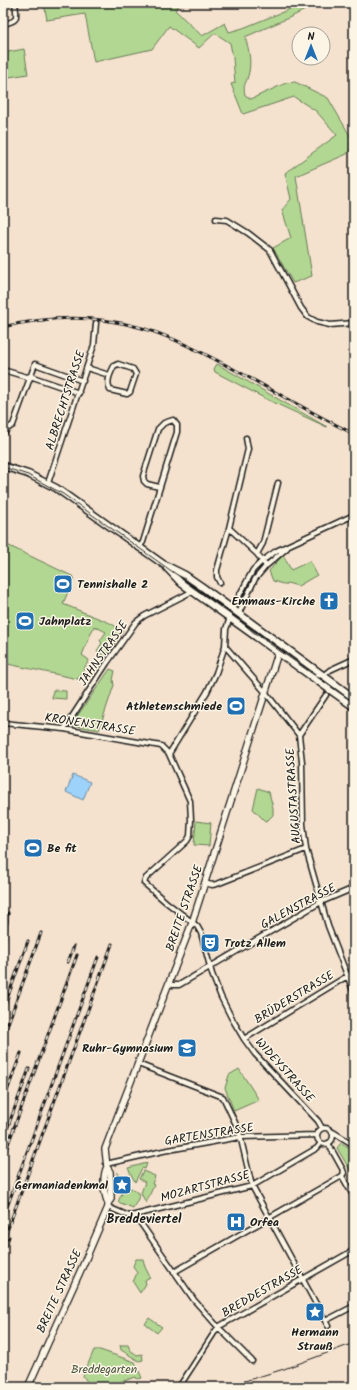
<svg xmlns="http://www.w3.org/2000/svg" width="357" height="1390" viewBox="0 0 357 1390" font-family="Kalam,sans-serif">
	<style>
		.green { fill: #b2d792; stroke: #677a57 }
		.water { fill: #9dd3fb; stroke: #698aa2 }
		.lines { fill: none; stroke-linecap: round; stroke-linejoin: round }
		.minor-casing { stroke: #1c1c1c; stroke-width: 7 }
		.tertiary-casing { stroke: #1c1c1c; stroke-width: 8 }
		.secondary-casing { stroke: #1c1c1c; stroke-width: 9 }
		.minor { stroke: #fcf5e5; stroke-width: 4 }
		.tertiary { stroke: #fcf5e5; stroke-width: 5.5 }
		.secondary { stroke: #fcf5e5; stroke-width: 6 }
		.tram { stroke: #1c1c1c; stroke-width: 1 }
		.rail-casing { stroke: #1c1c1c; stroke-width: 3 }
		.rail { stroke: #fcf5e5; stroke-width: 1.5; stroke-dasharray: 4.5; stroke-linecap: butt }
		.labels { text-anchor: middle; stroke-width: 3; stroke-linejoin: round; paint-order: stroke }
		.street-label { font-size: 12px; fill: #1c1c1c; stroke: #fcf5e5 }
		.poi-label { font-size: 12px; font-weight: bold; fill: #1c1c1c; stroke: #fcf5e5; text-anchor: start }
		.park-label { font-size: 12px; fill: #49543f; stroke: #fcf5e5 }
		.neighbourhood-label { font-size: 13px; font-weight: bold; fill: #1c1c1c; stroke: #fcf5e5 }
	</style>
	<rect width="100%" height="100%" fill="#f5e2ce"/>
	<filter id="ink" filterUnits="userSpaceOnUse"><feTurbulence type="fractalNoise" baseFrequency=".025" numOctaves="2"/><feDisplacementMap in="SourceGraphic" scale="8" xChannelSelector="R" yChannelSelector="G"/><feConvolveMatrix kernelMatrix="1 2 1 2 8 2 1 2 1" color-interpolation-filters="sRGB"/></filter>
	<g filter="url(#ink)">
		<!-- green -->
		<path class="green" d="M44 3H181L175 10 202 36 225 23 229 32 243 28 305 3H319L293 16 245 37C249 49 252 63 248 76 245 86 243 84 245 95L251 99 286 83 295 82 328 98 352 139V147L347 154 296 176 312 276 293 283 273 248 291 238 282 210 291 199 285 173 337 135 316 111 294 97 243 114 231 84 235 83 233 58 230 43 215 33 199 48 169 26 152 49 94 62 85 14 47 20Z
			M24 49 28 74 3 78V53Z
			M217 364 327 427 266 399 215 372 214 369Z
			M3 543 74 577 63 604 110 623 123 631 106 657 97 651 102 643 100 641 106 632 94 626 82 655 89 660 78 679 3 663Z
			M283 555 291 570 310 561 317 575 298 586 287 583 286 585 273 581 269 571Z
			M110 669 115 671 113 680 114 685 99 730 71 725Z
			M53 690 66 691V699L52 698Z
			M258 788 269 792 273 808V815L268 820 265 821 253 809Z
			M196 821 211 823 209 846 194 845Z
			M239 1069 259 1100 234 1111 225 1088 229 1075Z
			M341 1143 354 1150 353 1175 337 1148Z
			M147 1163 145 1169 142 1168 135 1182 128 1168Z
			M143 1171 155 1176 152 1184 154 1185 146 1203 141 1193 145 1182 139 1179Z
			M117 1172 129 1186 124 1190 116 1188 118 1183Z
			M131 1188 138 1193 139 1197 133 1208 118 1202 122 1193Z
			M136 1259H143L145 1267 150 1277 145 1280 146 1284 140 1293 133 1282 137 1273 133 1266Z
			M149 1318 162 1327 157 1333 145 1324Z
			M120 1345H128L130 1350 137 1355 142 1354 143 1360 139 1361 121 1350Z
			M94 1350H100L135 1362 142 1378 137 1379 136 1377 114 1384V1387C98 1387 92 1390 83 1376Z"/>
		<!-- water -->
		<path class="water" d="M73 775 90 782 83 800 66 792Z"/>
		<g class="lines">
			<defs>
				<path id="minor" d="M3 24C19 21 17 18 15 3
					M216 219 227 220 248 233 270 250 301 308 308 317 317 322 330 325 354 323
					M118 364 133 369 136 374 130 392 127 394 110 390C106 382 110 374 114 366Z
					M87 368 109 375
					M3 370 27 377 30 376 79 393
					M3 434 7 429 13 425 35 364 83 381
					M246 438 248 449 229 528 257 554 266 566
					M48 483 94 345 96 323
					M139 548 143 542 177 432V425L173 420 164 423 158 429 143 476 144 481 147 484 159 487
					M257 554 263 543 278 483
					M220 583 217 577V570L229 528
					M231 608 238 598 253 570 262 561 276 551 354 515
					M239 613 255 579 266 566 287 548
					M225 646 266 693 299 735 302 762 303 824 306 849 328 926 354 993
					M313 676 324 675 330 670 354 659
					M3 723 64 729 161 746 169 754 190 801 191 820 190 836 187 841 146 878 144 883 166 902 197 926 201 933 212 974 221 997 231 1017 244 1039 255 1054 318 1121 322 1128
					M64 729 107 663 136 622 144 616 193 591
					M299 735 326 695
					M169 754 207 692 216 673 225 646 226 629 230 618
					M205 883 212 885 217 884 306 849
					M169 984 173 985H179L321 902 354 888
					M244 1039 354 972
					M138 1064 223 1097 239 1131 252 1186 328 1326
					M317 1136a8 8 0 1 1 16 0a8 8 0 1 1-16 0Z
					M333 1132 354 1145
					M328 1143 343 1170 344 1173 342 1176 354 1197
					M106 1164 163 1151 240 1137 317 1135
					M108 1207 129 1216 135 1215 252 1186 317 1148 321 1143
					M135 1215 194 1300 218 1327 252 1361
					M174 1272 342 1176
					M325 1321 354 1306
					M181 1384 218 1327 354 1250"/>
				<path id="tertiary" d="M107 1167C102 1176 104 1195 108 1203
					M28 1387 84 1263 108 1207V1203L111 1199 110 1172 107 1167 105 1149 192 923 278 653"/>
				<path id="secondary" d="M3 466 28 474 56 488 163 564 185 575 201 586 354 698
					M167 568 181 583 354 707"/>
			</defs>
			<!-- minor casing -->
			<use href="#minor" class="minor-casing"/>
			<!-- tertiary casing -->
			<use href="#tertiary" class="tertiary-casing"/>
			<!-- secondary casing -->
			<use href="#secondary" class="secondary-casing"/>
			<!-- minor -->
			<use href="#minor" class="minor"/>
			<!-- tertiary -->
			<use href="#tertiary" class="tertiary"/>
			<!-- secondary -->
			<use href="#secondary" class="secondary"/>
			<!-- tram -->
			<path class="tram" d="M3 467 28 475 63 494 170 570 223 606 253 632 354 703
				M225 1387 284 1369 354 1343"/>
			<defs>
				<path id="rail" d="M3 327C48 316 97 315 142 328 176 338 207 355 239 372 277 393 315 415 354 434
					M3 956 8 913
					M68 962 74 946
					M3 1010 28 941
					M3 1037 41 933
					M3 1102 21 1053
					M3 1140 29 1069
					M3 1158 77 955
					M3 1218 98 957
					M3 1242 112 944
					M3 1252 9 1237"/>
			</defs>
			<!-- rail casing -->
			<use href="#rail" class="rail-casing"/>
			<!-- rail -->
			<use href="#rail" class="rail"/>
		</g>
	</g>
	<!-- icons -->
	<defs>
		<symbol id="stadium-square" viewBox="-11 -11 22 22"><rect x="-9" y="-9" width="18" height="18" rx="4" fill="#1f6fb2" stroke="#fcf5e5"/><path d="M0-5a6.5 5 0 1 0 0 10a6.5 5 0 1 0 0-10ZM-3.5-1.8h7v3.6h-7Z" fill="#fff"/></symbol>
		<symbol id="church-square" viewBox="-11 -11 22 22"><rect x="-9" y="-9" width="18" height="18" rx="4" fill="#1f6fb2" stroke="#fcf5e5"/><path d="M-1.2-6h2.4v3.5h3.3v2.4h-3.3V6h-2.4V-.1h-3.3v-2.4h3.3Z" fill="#fff"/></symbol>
		<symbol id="theatre-square" viewBox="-11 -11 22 22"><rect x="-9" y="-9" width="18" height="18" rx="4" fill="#1f6fb2" stroke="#fcf5e5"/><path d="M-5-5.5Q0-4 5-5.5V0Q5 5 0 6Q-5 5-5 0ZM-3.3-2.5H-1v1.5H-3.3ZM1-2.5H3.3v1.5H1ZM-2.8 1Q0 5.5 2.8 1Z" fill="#fff"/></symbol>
		<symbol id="school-square" viewBox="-11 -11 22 22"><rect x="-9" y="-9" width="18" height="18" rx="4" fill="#1f6fb2" stroke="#fcf5e5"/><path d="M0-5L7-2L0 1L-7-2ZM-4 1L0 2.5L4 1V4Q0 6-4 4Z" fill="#fff"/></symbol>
		<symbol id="sight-square" viewBox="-11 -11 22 22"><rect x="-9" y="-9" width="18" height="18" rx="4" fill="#1f6fb2" stroke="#fcf5e5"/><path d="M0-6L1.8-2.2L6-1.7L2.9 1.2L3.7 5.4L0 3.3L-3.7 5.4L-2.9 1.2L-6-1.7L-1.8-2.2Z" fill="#fff"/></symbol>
		<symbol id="hospital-square" viewBox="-11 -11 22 22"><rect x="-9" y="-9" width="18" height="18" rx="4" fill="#1f6fb2" stroke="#fcf5e5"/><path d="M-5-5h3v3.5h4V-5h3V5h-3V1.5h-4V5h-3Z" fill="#fff"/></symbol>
	</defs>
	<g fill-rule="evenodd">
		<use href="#stadium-square" x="52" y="573" width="22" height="22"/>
		<use href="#church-square" x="318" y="590" width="22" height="22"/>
		<use href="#stadium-square" x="14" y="610" width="22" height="22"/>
		<use href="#stadium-square" x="225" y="695" width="22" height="22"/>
		<use href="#stadium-square" x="22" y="837" width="22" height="22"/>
		<use href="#theatre-square" x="199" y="932" width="22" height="22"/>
		<use href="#school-square" x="176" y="1037" width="22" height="22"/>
		<use href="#sight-square" x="111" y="1174" width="22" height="22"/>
		<use href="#hospital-square" x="225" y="1211" width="22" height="22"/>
		<use href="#sight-square" x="304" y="1301" width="22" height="22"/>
	</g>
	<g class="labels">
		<!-- street labels -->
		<g class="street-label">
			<text transform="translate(65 400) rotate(-72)" y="4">ALBRECHTSTRASSE</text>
			<text transform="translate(103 653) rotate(-55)" y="4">JAHNSTRASSE</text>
			<text transform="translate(90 724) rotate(9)" y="4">KRONENSTRASSE</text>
			<text transform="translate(293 796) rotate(-94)" y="4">AUGUSTASTRASSE</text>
			<text transform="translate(298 906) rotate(-28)" y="4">GALENSTRASSE</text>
			<text transform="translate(184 908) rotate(-71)" y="4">BREITE STRASSE</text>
			<text transform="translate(294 997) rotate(-31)" y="4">BRÜDERSTRASSE</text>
			<text transform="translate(285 1070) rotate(48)" y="4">WIDEYSTRASSE</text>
			<text transform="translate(209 1134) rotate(-9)" y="4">GARTENSTRASSE</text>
			<text transform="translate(205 1186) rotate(-15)" y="4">MOZARTSTRASSE</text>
			<text transform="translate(59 1291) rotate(-65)" y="4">BREITE STRASSE</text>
			<text transform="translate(262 1291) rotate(-30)" y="4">BREDDESTRASSE</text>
		</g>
		<!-- poi labels -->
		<g class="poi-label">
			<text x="77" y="588">Tennishalle 2</text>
			<text x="315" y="605" text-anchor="end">Emmaus-Kirche</text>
			<text x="39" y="625">Jahnplatz</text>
			<text x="222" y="710" text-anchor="end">Athletenschmiede</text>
			<text x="47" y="852">Be fit</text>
			<text x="224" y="947">Trotz Allem</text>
			<text x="173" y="1052" text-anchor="end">Ruhr-Gymnasium</text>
			<text x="108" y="1189" text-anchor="end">Germaniadenkmal</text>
			<text x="250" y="1226">Orfea</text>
			<text x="315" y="1336" text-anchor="middle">Hermann<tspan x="315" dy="14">Strauß</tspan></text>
		</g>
		<!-- park labels -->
		<g class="park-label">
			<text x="104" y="1373">Breddegarten</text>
		</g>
		<!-- neighbourhood labels -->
		<g class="neighbourhood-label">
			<text x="144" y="1223">Breddeviertel</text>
		</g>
	</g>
	<!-- margin -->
	<rect width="357" height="1390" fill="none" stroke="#fcf5e5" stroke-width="16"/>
	<rect x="8" y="8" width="341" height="1374" fill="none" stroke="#1c1c1c" stroke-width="1.5" filter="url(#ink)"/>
	<!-- north arrow -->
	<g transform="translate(311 46)"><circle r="19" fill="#fcf5e5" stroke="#a29e95"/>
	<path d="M0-3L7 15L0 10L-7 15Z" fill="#1f6fb2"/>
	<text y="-6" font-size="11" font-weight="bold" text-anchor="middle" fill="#1c1c1c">N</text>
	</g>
</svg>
